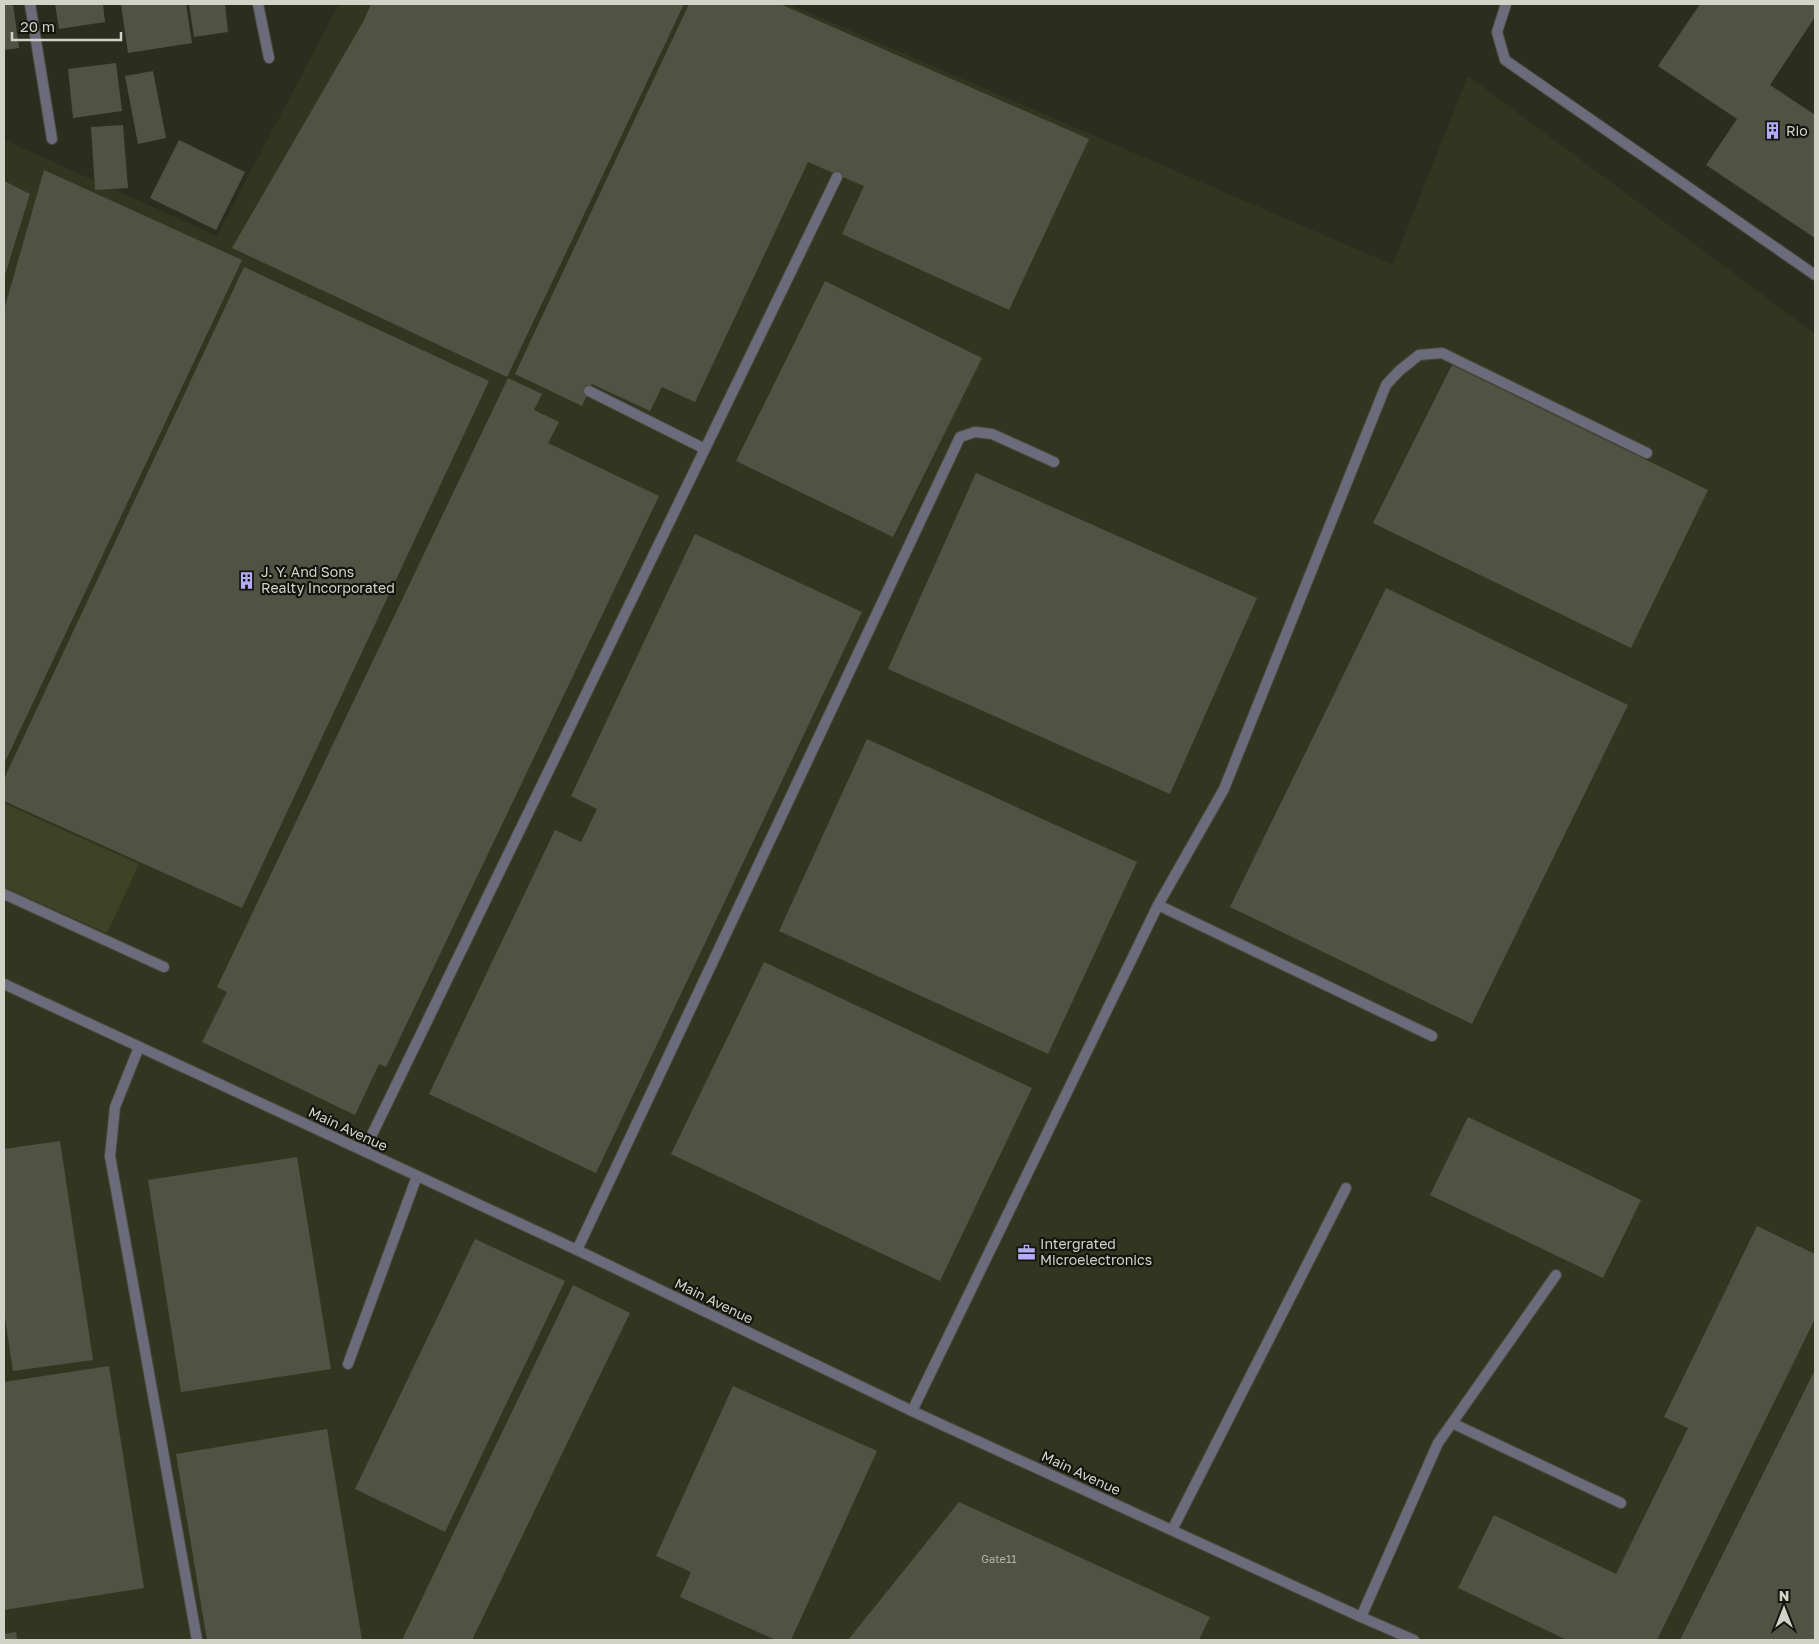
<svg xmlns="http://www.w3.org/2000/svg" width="1819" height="1644" viewBox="0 0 1819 1644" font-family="'Golos Text',sans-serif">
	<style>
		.built { fill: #323620 }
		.green { fill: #3e4325 }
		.building { fill: #505343 }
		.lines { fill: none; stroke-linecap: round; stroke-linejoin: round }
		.service-casing { stroke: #494c3e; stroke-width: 12 }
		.minor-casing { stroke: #494c3e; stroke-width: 12 }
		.service { stroke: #6c6b7c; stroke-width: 10 }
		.minor { stroke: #6c6b7c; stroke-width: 10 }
		.labels { text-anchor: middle; stroke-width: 4.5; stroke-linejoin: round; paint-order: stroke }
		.number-label { font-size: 11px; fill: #b1b3a8 }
		.poi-label { font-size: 14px; fill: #d1d3c9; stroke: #14150e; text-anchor: start }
		.street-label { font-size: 14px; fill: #d1d3c9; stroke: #14150e }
	</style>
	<rect width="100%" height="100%" fill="#2b2e1f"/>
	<!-- built -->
	<path class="built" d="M339 4H789L1393 265 1468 76 1815 334V1640H4V140L217 236Z"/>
	<!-- green -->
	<path class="green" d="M5 804 139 864 107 933 4 887V807Z"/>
	<!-- building -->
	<path class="building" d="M4 4H13L19 48 4 50Z
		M55 4H103L105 22 59 29Z
		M121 4H186L192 43 128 53Z
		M189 4H225L228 32 194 37Z
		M371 4H684L507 377 232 248 363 22Z
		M689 4H780L1089 139 1009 310 842 234 864 186 808 162 695 402 662 387 650 411 592 384 582 406 515 374Z
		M1700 4H1815V17L1770 85 1815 115V238L1706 165 1737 119 1658 66Z
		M116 63 122 111 73 118 68 69Z
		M153 71 166 138 138 144 125 76Z
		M123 125 128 188 95 190 91 127Z
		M179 140 245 172 216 230 150 198Z
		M44 170 242 260 4 764V310Z
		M4 181 30 194 4 278Z
		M244 267 489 381 242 908 4 801V779Z
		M825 281 982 358 893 537 736 461Z
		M1452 365 1708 490 1631 648 1373 523Z
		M508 378 542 394 534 410 559 422 548 443 659 496 386 1067 379 1064 355 1115 202 1042 227 992 217 987Z
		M976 473 1257 598 1170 794 888 669Z
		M695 534 862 612 596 1173 429 1094 555 830 581 842 597 809 571 796Z
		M1386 588 1628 705 1472 1024 1230 907Z
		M867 739 1137 862 1048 1054 779 931Z
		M764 962 1032 1088 940 1281 671 1154Z
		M1468 1117 1641 1200 1603 1278 1430 1195Z
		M60 1141 93 1360 13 1371 4 1311V1149Z
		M297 1157 331 1369 181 1392 148 1180Z
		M1757 1226 1815 1254V1319L1657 1640H1567L1458 1588 1494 1515 1616 1574 1688 1428 1664 1417Z
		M475 1239 565 1281 445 1532 355 1489Z
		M573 1285 630 1313 472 1640H402Z
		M109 1366 144 1588 4 1610V1382Z
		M1815 1370V1640H1680Z
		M733 1386 877 1451 791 1640H776L680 1597 691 1572 656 1556Z
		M327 1429 362 1640H207L176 1454Z
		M959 1502 1210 1617 1199 1640H848Z
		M16 1632 17 1640H4V1634Z"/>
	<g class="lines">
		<defs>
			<path id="service" d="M1506 4 1497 32 1505 60 1815 275
				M589 391 705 449
				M4 894 164 967
				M1158 905 1432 1036
				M139 1047 115 1107 110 1156 197 1640
				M364 1151 837 177
				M577 1250 960 437 975 432 992 434 1054 462
				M348 1364 417 1176
				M912 1411 1158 905 1224 789 1386 385 1399 371 1419 355 1442 353 1647 453
				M1452 1423 1621 1503
				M1172 1530 1346 1188
				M1361 1617 1438 1443 1556 1275"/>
			<path id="minor" d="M30 4 52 139
				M258 4 269 58
				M4 984 577 1250 912 1411 1361 1617 1414 1640"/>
		</defs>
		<!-- service casing -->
		<use href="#service" class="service-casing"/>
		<!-- minor casing -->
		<use href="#minor" class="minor-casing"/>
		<!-- service -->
		<use href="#service" class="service"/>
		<!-- minor -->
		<use href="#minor" class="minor"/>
	</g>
	<!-- icons -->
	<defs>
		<symbol id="building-bare" viewBox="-9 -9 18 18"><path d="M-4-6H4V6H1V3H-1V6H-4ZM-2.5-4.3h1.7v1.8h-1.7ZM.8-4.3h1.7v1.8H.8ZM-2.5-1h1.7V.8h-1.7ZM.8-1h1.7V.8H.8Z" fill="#b4acf9" stroke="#14150e" stroke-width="2.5" paint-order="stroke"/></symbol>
		<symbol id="office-bare" viewBox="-9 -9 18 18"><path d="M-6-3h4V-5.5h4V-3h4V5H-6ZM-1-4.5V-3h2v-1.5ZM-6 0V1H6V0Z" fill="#b4acf9" stroke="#14150e" stroke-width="2.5" paint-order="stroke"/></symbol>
	</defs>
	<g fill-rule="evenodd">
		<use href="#building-bare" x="1760" y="118" width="25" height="25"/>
		<use href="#building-bare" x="234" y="568" width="25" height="25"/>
		<use href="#office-bare" x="1014" y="1240" width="25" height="25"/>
	</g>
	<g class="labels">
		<!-- number labels -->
		<g class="number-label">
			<text x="999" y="1563">Gate11</text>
		</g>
		<!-- poi labels -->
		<g class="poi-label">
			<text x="1786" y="136">Rio</text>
			<text x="261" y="577">J. Y. And Sons<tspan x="261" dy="16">Realty Incorporated</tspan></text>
			<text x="1040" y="1249">Intergrated<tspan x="1040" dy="16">Microelectronics</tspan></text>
		</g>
		<!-- street labels -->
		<g class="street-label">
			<text transform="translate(348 1129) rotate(25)" y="5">Main Avenue</text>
			<text transform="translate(714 1301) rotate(26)" y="5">Main Avenue</text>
			<text transform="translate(1081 1473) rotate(25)" y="5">Main Avenue</text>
		</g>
	</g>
	<!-- border -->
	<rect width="1819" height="1644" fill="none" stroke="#d1d3c9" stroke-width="10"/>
	<!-- north arrow -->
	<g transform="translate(1784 1609)" stroke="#14150e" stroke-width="4" paint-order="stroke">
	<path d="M0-4L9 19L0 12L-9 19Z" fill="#d1d3c9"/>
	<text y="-8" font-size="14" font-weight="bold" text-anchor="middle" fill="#d1d3c9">N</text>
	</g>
	<!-- scale -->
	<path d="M12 32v8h109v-8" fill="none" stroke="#d1d3c9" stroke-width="2.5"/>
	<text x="20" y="32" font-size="15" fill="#d1d3c9" stroke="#14150e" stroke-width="4" paint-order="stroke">20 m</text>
</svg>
